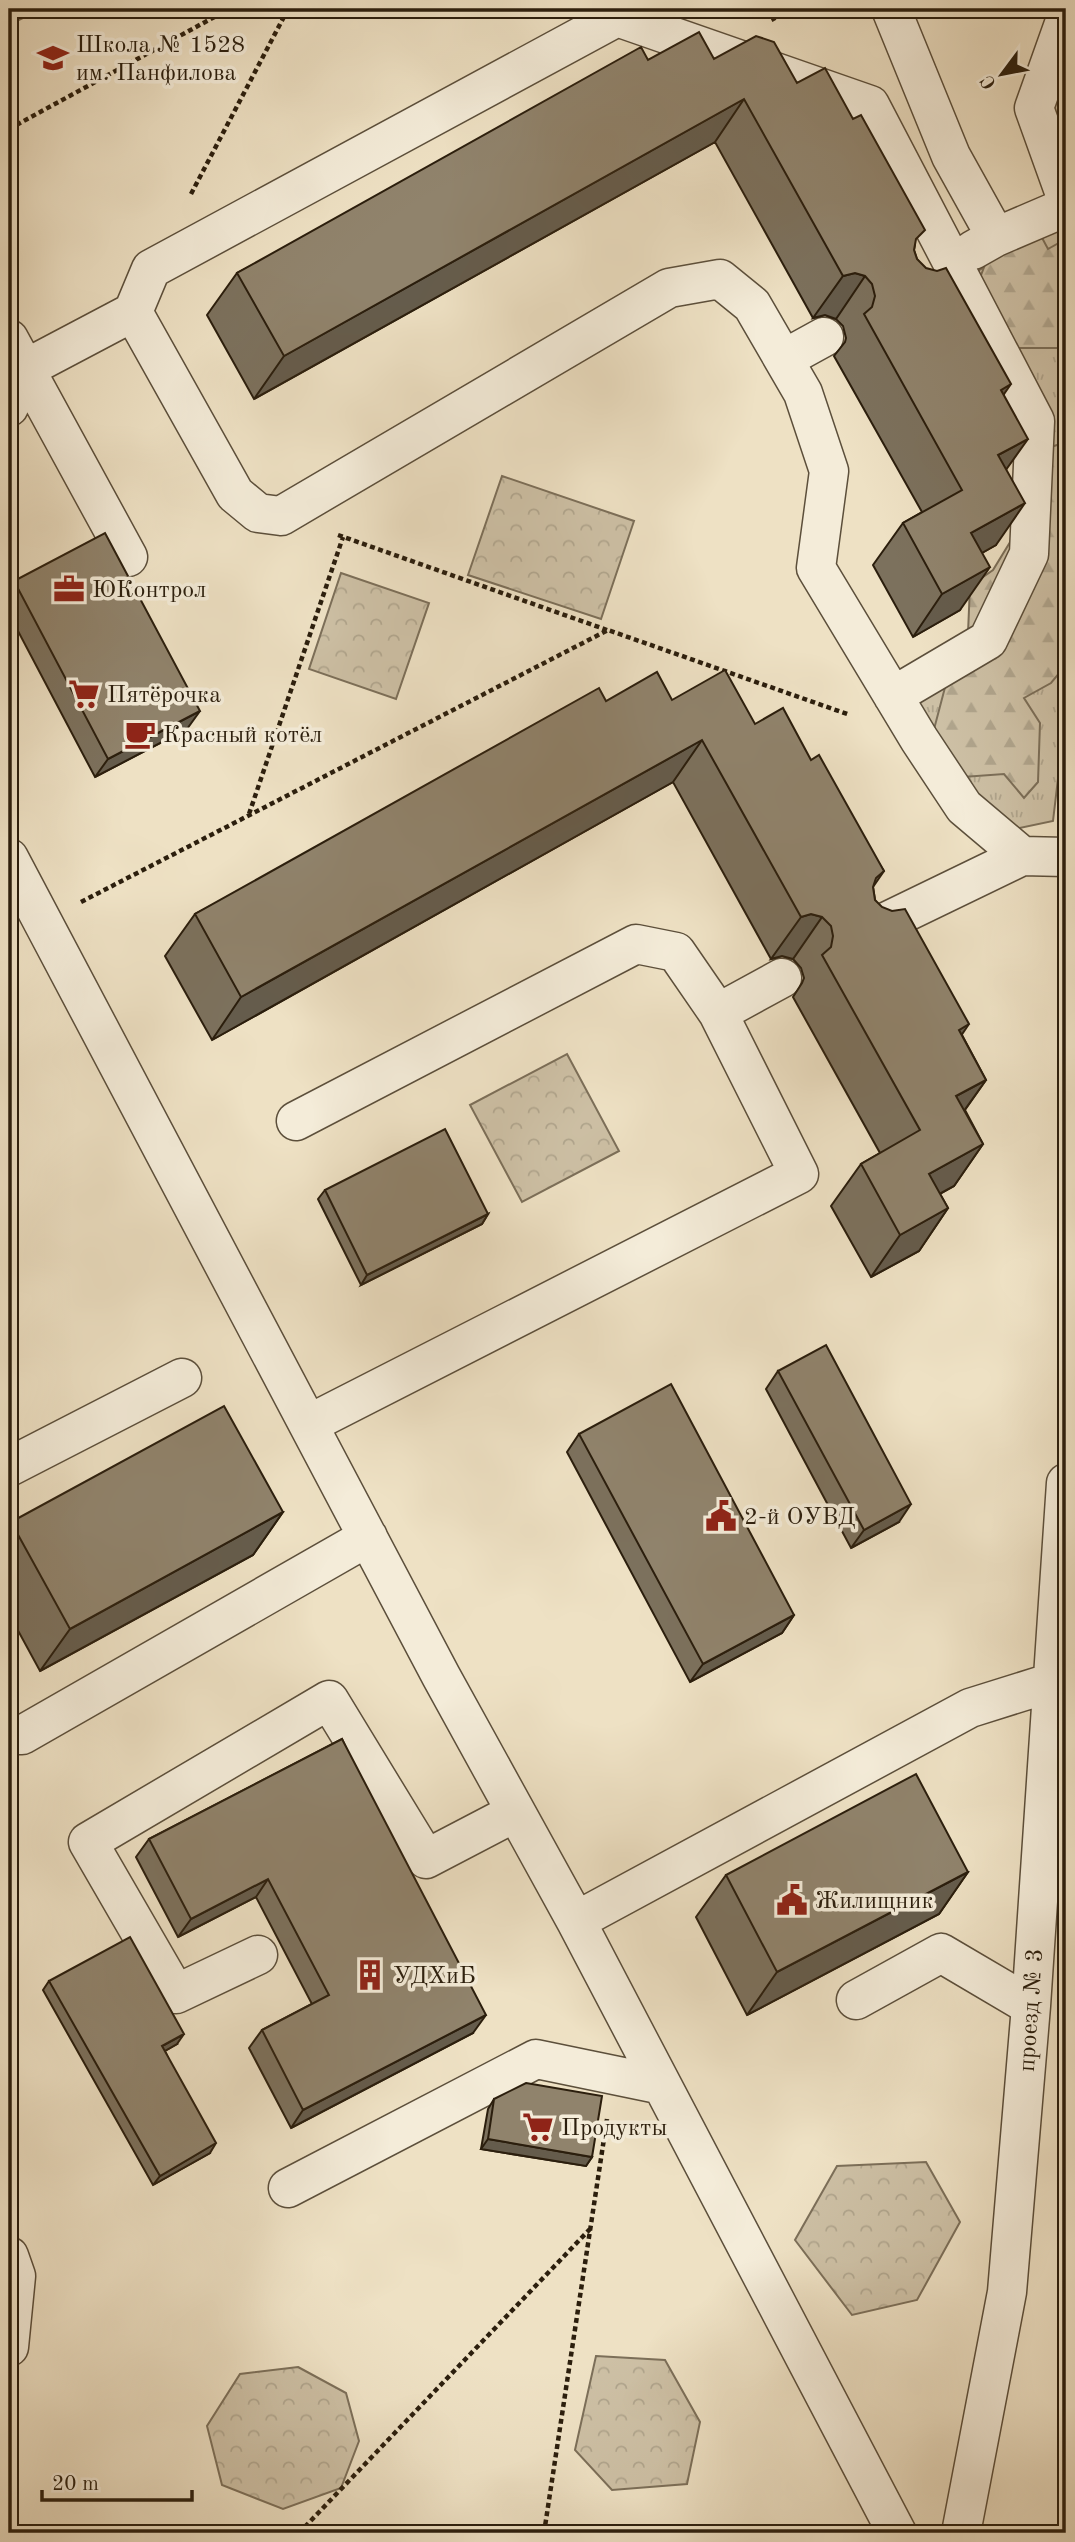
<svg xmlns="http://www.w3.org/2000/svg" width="1075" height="2542" viewBox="0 0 1075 2542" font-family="'Old Standard TT',serif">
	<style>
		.grass { fill: url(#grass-tufts); stroke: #7c6f59; stroke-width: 2 }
		.forest { fill: url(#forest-firs); stroke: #7c6f59; stroke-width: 2 }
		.park { fill: url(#park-crowns); stroke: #7c6f59; stroke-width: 2 }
		.garden { fill: #cdc0a5; stroke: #7c6f59; stroke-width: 2 }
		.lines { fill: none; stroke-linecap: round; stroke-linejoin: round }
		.minor-casing { stroke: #5c4f3b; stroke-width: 41 }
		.path { stroke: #2b1e0d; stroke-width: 4.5; stroke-dasharray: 5 3.5; stroke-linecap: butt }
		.minor { stroke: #f4ecd9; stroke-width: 38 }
		.wall { fill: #7c715d; stroke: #2b1e0d; stroke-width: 2 }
		.shaded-wall { fill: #655c4c; stroke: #2b1e0d; stroke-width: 2 }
		.building { fill: #90836c; stroke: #2b1e0d; stroke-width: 2 }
		.labels { text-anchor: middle; stroke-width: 7; stroke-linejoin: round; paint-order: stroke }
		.poi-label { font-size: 24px; fill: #2b1e0d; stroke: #f4ecd9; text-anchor: start }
		.street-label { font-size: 24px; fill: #2b1e0d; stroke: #f4ecd9 }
	</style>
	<defs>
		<pattern id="grass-tufts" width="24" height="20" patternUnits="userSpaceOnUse" patternTransform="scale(1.75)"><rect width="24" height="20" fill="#cdc0a5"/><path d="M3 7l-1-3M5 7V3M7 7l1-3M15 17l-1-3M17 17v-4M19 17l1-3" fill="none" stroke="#b0a58d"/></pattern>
		<pattern id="forest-firs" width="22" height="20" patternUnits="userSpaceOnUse" patternTransform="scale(1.75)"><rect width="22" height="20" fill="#cdc0a5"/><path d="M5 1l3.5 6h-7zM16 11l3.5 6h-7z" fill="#b0a58d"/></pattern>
		<pattern id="park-crowns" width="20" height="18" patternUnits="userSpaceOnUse" patternTransform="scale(1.75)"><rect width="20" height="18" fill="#cdc0a5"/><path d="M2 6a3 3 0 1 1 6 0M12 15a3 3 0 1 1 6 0" fill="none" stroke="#b0a58d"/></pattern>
	</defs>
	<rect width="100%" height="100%" fill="#eee1c4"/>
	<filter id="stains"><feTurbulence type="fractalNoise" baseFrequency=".00286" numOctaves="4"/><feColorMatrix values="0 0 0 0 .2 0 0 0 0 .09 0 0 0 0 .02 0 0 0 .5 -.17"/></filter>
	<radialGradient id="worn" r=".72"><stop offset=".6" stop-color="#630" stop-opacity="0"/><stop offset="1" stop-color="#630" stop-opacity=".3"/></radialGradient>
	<!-- grass -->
	<path class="grass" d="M1066 58V131L1050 120Z
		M1050 228H1066V711L1053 821 995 833 893 696 988 640 1029 554 1035 421 961 281Z"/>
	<!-- forest -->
	<path class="forest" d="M1033 221 1048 249 1066 239V348H1017L975 291 986 262Z
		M1066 442V577L1060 581 1066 591V665L1051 683 1024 698 1040 723 1038 782 1024 798 1004 774 963 777 928 752 948 676 968 633 970 586 993 570 1015 534 1048 448Z"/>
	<!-- park -->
	<path class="park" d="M502 476 634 521 601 619 468 575Z
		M341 573 429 603 396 699 309 669Z
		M567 1054 619 1151 522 1202 470 1105Z
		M926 2162 960 2222 917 2300 852 2315 795 2240 837 2166Z
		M596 2356 665 2360 700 2422 687 2484 612 2490 575 2450Z
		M298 2367 346 2393 359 2441 341 2488 283 2509 222 2485 207 2426 240 2374Z"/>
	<!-- garden -->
	<path class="garden" d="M9 9H41L9 25Z"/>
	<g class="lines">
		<defs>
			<path id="minor" d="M891 9 951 156 996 237
				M1066 18 1034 108 1066 197
				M973 250 996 237 1066 207
				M133 312 235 494 258 513 281 516 669 288 720 279 752 305 803 393 829 471 816 568 919 739 964 807 1022 856 1066 857
				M9 339 128 557
				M784 359 824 337
				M9 407 25 369 133 312 151 269 617 17 870 105 1035 421 1029 554 988 640 893 696
				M9 858 441 1676 576 1921 897 2533
				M865 932 1022 856
				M718 1013 782 978
				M296 1121 636 944 676 952 718 1013 799 1174 309 1424
				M9 1467 182 1378
				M9 1735H22L368 1537
				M576 1921 970 1708 1053 1682
				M258 1955 176 1994 88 1842 329 1700 426 1859 516 1812
				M856 2000 941 1953 1031 2006
				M288 2188 536 2059 662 2085
				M9 2256 16 2276 9 2347
				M961 2533 1007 2292 1031 2006 1066 1483"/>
		</defs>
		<!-- minor casing -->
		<use href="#minor" class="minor-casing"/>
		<!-- path -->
		<path class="path" d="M768 9 775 22
			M9 129 229 9
			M191 194 288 9
			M338 535 607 630
			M249 814 343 537
			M81 902 608 630 850 715
			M299 2533 591 2228
			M544 2533 607 2119"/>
		<!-- minor -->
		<use href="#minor" class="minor"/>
	</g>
	<!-- wall -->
	<path class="wall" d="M714 59 797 83 915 244 914 250 917 259 1004 395 1006 470 996 545 982 553 960 610 913 637 873 565 903 523 922 512 834 356 845 342 846 338 843 326 836 319 825 315 813 318 715 142 254 399 207 315 237 273 648 60Z
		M14 581 187 729 95 777 9 614V588Z
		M672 700 755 724 811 760 884 871 873 887 875 900 962 1035 986 1080 965 1110 983 1144 954 1186 940 1194 948 1208 919 1251 871 1277 831 1206 861 1164 880 1153 793 997 802 983 804 978 801 968 793 959 782 956 771 959 673 782 212 1040 165 956 195 914 606 701Z
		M325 1190 488 1214 482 1224 361 1285 318 1199Z
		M778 1371 899 1522 851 1548 766 1389Z
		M579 1434 794 1615 782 1633 690 1682 567 1452Z
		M283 1512 253 1555 40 1671 9 1614V1525L11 1522Z
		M342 1739 473 2033 291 2128 249 2048 262 2030 312 2004 256 1897 178 1937 136 1857 149 1839Z
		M968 1872 939 1914 747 2015 696 1917 726 1875Z
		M49 1981 177 2044 165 2051 210 2153 153 2185 43 1990Z
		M494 2099 592 2157 586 2166 481 2149 488 2109Z"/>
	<!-- shaded-wall -->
	<path class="shaded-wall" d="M744 99 715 142 254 399 284 356Z
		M855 273 865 276 836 319 825 315 813 318 843 276Z
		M1011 384 982 426 1001 390Z
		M1028 439 998 481V455Z
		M1025 503 996 545 941 576 971 533Z
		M990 567 960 610 913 637 942 594Z
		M200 711 187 729 95 777 108 759Z
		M702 740 673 782 212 1040 241 997Z
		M811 914 822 917 793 959 782 956 771 959 801 917Z
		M969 1024 940 1067 959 1030Z
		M986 1080 956 1122V1096Z
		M983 1144 954 1186 899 1216 929 1174Z
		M948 1208 919 1251 871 1277 900 1235Z
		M488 1214 482 1224 361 1285 367 1275Z
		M911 1504 899 1522 851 1548 864 1530Z
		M283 1512 253 1555 40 1671 70 1629Z
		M794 1615 782 1633 690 1682 703 1664Z
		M968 1872 939 1914 747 2015 777 1972Z
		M268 1879 256 1897 178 1937 191 1919Z
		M486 2015 473 2033 291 2128 303 2110Z
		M184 2034 177 2044 156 2056 162 2046Z
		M488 2139 592 2157 586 2166 481 2149Z
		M216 2143 210 2153 153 2185 160 2176Z"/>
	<!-- building -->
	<path class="building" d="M699 32 714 59 756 36 774 42 797 83 825 68 853 119 861 115 925 230 916 239 914 250 917 259 926 268 937 271 946 268 1011 384 1001 390 1028 439 998 455 1025 503 971 533 990 567 942 594 903 523 962 490 864 314 872 307 875 296 872 284 865 276 855 273 843 276 744 99 284 356 237 273 641 47 648 60Z
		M105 533 200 711 108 759 14 581Z
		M725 670 755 724 783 708 811 760 819 755 884 871 876 878 873 887 875 900 882 907 892 911 905 909 969 1024 959 1030 986 1080 956 1096 983 1144 929 1174 948 1208 900 1235 861 1164 920 1130 822 955 831 947 833 936 831 926 822 917 811 914 801 917 702 740 241 997 195 914 599 688 606 701 657 672 672 700Z
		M445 1129 488 1214 367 1275 325 1190Z
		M826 1345 911 1504 864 1530 778 1371Z
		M671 1384 794 1615 703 1664 579 1434Z
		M224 1406 283 1512 70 1629 11 1522Z
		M342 1739 486 2015 303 2110 262 2030 329 1995 268 1879 191 1919 149 1839Z
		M916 1774 968 1872 777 1972 726 1875Z
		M130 1937 184 2034 162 2046 216 2143 160 2176 49 1981Z
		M526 2083 602 2096 592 2157 488 2139 494 2099Z"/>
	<!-- icons -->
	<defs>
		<symbol id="school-bare" viewBox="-9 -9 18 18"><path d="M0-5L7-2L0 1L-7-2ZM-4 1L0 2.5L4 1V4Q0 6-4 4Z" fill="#8f2418" stroke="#f4ecd9" stroke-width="2.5" paint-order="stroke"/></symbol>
		<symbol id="office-bare" viewBox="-9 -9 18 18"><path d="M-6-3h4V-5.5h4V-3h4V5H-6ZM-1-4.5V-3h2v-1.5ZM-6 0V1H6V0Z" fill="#8f2418" stroke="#f4ecd9" stroke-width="2.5" paint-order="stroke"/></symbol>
		<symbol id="supermarket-bare" viewBox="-9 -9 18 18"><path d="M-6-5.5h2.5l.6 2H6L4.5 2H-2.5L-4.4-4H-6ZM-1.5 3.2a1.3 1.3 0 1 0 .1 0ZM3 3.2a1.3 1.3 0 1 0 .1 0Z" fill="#8f2418" stroke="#f4ecd9" stroke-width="2.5" paint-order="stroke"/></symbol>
		<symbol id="cafe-bare" viewBox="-9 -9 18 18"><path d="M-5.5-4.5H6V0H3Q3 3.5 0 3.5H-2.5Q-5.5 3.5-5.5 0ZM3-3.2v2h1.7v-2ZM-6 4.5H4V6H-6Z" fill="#8f2418" stroke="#f4ecd9" stroke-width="2.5" paint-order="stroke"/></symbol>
		<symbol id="civic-bare" viewBox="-9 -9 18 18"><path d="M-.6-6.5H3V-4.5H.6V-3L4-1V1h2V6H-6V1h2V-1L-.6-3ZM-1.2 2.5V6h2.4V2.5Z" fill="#8f2418" stroke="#f4ecd9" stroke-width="2.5" paint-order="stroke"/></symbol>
		<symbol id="building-bare" viewBox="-9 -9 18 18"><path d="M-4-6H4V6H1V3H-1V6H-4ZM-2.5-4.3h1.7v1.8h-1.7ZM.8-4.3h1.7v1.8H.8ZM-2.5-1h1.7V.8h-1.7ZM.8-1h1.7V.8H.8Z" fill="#8f2418" stroke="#f4ecd9" stroke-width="2.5" paint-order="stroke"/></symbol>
	</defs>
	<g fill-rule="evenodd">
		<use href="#school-bare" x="31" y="36" width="44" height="44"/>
		<use href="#office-bare" x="47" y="567" width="44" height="44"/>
		<use href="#supermarket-bare" x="62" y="672" width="44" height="44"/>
		<use href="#cafe-bare" x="118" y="712" width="44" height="44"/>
		<use href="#civic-bare" x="699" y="1494" width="44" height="44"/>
		<use href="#civic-bare" x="770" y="1878" width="44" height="44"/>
		<use href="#building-bare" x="348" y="1953" width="44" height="44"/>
		<use href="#supermarket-bare" x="516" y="2105" width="44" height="44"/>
	</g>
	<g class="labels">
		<!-- poi labels -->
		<g class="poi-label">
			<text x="76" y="52">Школа № 1528<tspan x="76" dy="28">им. Панфилова</tspan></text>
			<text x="92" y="597">ЮКонтрол</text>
			<text x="107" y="702">Пятёрочка</text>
			<text x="163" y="742">Красный котёл</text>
			<text x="744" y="1524">2-й ОУВД</text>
			<text x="815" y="1908">Жилищник</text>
			<text x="393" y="1983">УДХиБ</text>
			<text x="561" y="2135">Продукты</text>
		</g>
		<!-- street labels -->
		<g class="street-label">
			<text transform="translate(1030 2010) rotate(-86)" y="8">проезд № 3</text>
		</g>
	</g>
	<!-- margin -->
	<rect width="1075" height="2542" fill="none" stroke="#eee1c4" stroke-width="35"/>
	<rect x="10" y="10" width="1054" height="2521" fill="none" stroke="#2b1e0d" stroke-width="3.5"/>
	<rect x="18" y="18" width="1040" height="2507" fill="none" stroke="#2b1e0d" stroke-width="2"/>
	<!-- north arrow -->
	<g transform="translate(1002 74) rotate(238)" stroke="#f4ecd9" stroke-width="5" paint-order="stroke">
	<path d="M0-5L12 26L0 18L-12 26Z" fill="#2b1e0d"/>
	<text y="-10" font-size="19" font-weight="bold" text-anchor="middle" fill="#2b1e0d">С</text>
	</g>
	<!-- scale -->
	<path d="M42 2490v10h150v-10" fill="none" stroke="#2b1e0d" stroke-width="3.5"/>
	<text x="52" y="2490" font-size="21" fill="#2b1e0d" stroke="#f4ecd9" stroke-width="5" paint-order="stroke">20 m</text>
	<rect width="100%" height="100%" filter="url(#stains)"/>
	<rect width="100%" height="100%" fill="url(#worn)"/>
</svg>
